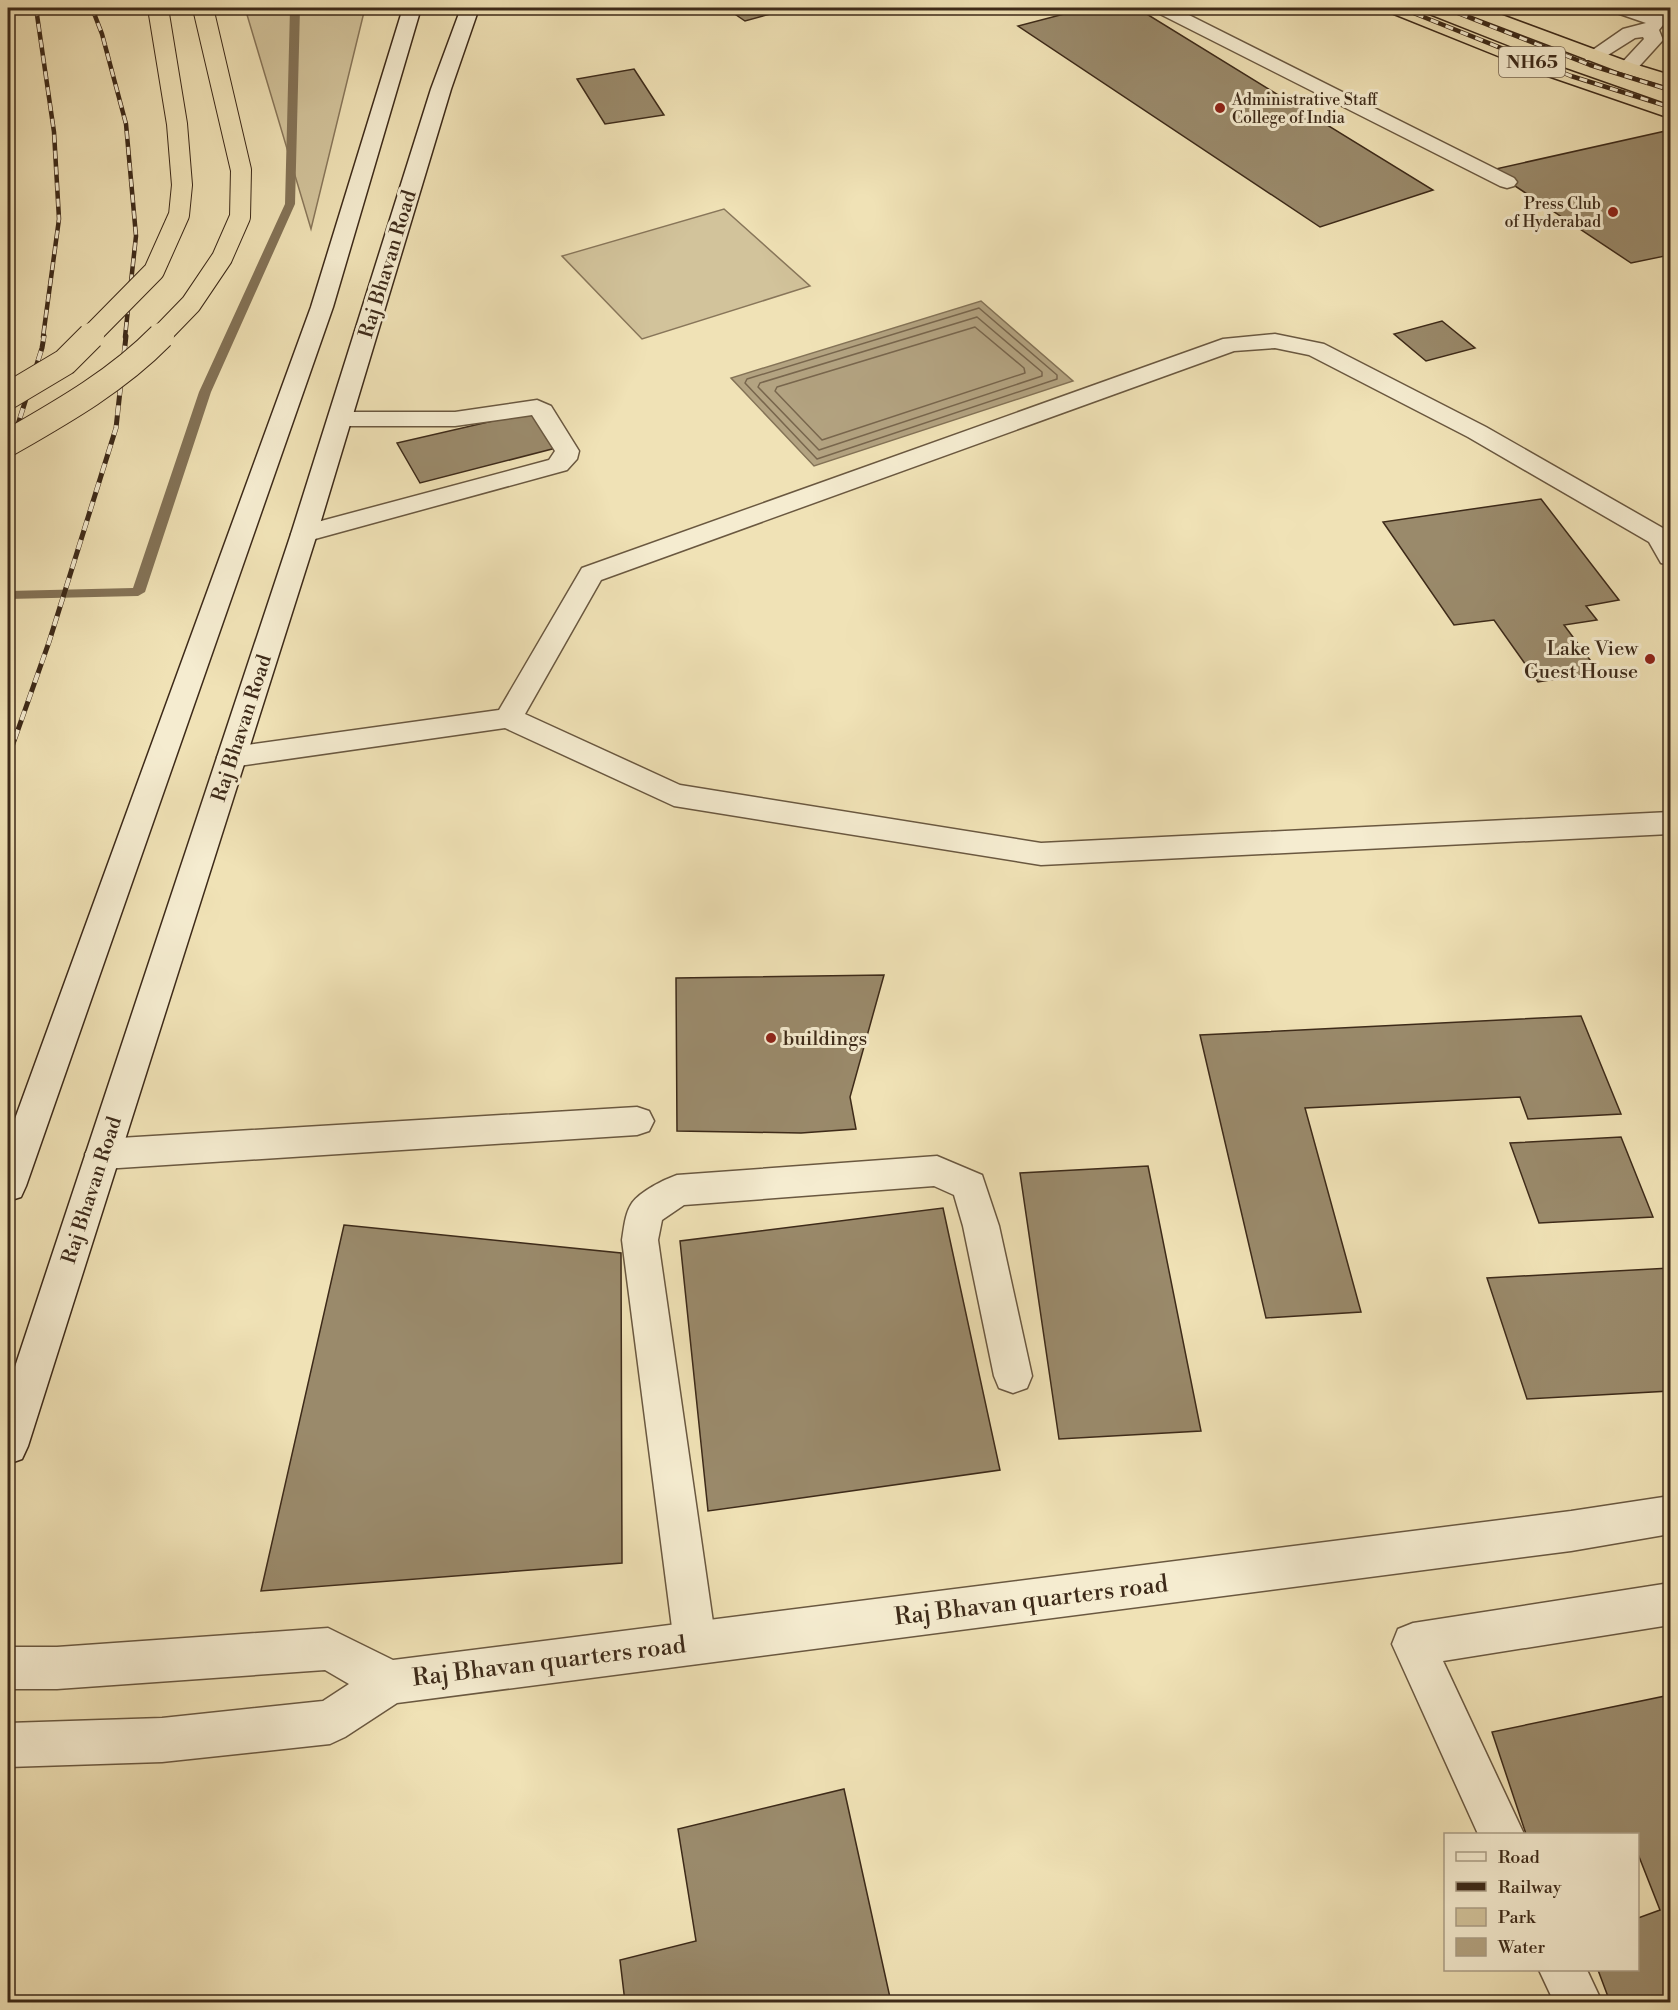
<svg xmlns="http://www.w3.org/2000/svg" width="1678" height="2010" viewBox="0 0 1678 2010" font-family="'Libre Bodoni',serif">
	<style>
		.green { fill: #d2c39b; stroke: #88765a; stroke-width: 1.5 }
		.water { fill: #b3a381; stroke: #847357; stroke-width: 1.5 }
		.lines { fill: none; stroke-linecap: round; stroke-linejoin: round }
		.shore { stroke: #78664d; stroke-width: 1.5 }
		.stream { fill: #847357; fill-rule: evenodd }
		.building { fill: #9a8a6b; stroke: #3d2a19; stroke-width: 1.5 }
		.service-casing { stroke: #6a5840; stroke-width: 3 }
		.tertiary-casing { stroke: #6a5840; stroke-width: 3 }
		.secondary-casing { stroke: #3d2a19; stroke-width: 3 }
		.trunk-casing { stroke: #3d2a19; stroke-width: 3 }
		.service { fill: #f5ecd0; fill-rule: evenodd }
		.tertiary { fill: #f5ecd0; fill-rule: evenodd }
		.secondary { fill: #f5ecd0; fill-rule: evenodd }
		.trunk { fill: #f0e2b6; fill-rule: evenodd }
		.rail-far1-casing { stroke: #3d2a19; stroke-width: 4.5 }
		.rail-casing { stroke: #3d2a19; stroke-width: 5 }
		.rail-far1 { stroke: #f5ecd0; stroke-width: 3; stroke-dasharray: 8; stroke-linecap: butt }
		.rail { stroke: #f5ecd0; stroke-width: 4; stroke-dasharray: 10; stroke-linecap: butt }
		.primary-bridge-far1-casing { stroke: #3d2a19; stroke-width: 22; stroke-linecap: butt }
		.primary-bridge-casing { stroke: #3d2a19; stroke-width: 28; stroke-linecap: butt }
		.primary-bridge-far1 { stroke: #f0e2b6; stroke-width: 20 }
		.primary-bridge { stroke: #f0e2b6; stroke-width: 26 }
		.poi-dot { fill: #8f2418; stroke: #f5ecd0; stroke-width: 2 }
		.labels { text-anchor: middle; stroke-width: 6; stroke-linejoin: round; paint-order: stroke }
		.far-poi-label { font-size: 16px; fill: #3d2a19; stroke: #f5ecd0; text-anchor: start }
		.shield { fill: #f5ecd0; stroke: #746450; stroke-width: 1.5 }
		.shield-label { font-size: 18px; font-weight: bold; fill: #3d2a19 }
		.street-label { font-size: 20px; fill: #3d2a19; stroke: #f5ecd0 }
		.poi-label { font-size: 20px; fill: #3d2a19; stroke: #f5ecd0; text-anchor: end }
		.near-street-label { font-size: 24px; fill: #3d2a19; stroke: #f5ecd0 }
	</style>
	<rect width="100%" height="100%" fill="#f0e2b6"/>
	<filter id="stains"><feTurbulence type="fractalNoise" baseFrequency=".00333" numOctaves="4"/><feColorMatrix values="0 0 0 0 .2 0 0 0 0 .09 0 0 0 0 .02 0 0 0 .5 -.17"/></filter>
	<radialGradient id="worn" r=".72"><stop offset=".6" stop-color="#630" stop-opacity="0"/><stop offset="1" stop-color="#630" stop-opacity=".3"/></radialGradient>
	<!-- green -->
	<path class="green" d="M245 8H365L311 229Z
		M724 209 810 286 642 339 562 256Z"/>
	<!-- water -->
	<path class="water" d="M981 301 1073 381 814 466 731 378Z"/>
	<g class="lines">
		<!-- shore -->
		<path class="shore" d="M979 308 1057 375V379L817 459 745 383 747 379Z
			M977 317 1042 372V376L819 450 758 387 760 383Z
			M975 327 1024 368 1025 373 822 440 775 391 777 387Z"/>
		<!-- stream -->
		<path class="stream" d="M290 8H300L295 204 211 392 145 592 138 596 8 599V591L133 588 199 392 285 204Z"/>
	</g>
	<!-- building -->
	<path class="building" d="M726 8H792L745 21Z
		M1087 8H1137L1433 190 1320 227 1018 26Z
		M634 69 664 115 605 124 577 79Z
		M1670 130V255L1631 263 1491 170Z
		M1442 321 1475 348 1426 361 1394 334Z
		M532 412 556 448 420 483 397 443Z
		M1541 499 1619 600 1586 606 1597 620 1564 625 1599 672 1538 682 1494 620 1454 625 1383 522Z
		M884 975 850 1097 856 1129 801 1133 677 1131 676 978Z
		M1581 1016 1621 1114 1528 1119 1520 1097 1305 1108 1361 1312 1266 1318 1200 1035Z
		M1621 1137 1653 1217 1539 1223 1510 1143Z
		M1148 1166 1201 1431 1059 1439 1020 1173Z
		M943 1208 1000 1470 708 1511 680 1241Z
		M344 1225 621 1253 622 1563 261 1591Z
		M1670 1268V1391L1527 1399 1487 1278Z
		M1670 1695V2002H1610L1598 1970H1638V1918L1660 1910 1638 1854V1834H1526L1492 1732Z
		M844 1789 891 2002H625L620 1960 696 1941 678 1829Z"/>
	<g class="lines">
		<defs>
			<path id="service" d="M1153 8H1175L1514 178 1517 182 1514 186 1507 188 1500 186 1156 12Z
				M1611 8H1636L1653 13 1658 8H1670V16L1659 30 1663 40 1634 72H1620L1617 68 1644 39 1643 37 1635 38 1600 60H1586L1584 56 1623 29 1646 23 1614 12Z
				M1275 334 1324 344 1486 427 1668 531 1670 535V565L1661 563 1649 542 1468 437 1309 355 1275 348 1234 351 601 580 525 714 680 785 1041 843 1670 812V834L1041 865 674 806 505 728 232 767 222 764 217 757 222 750 232 747 499 710 582 568 1223 339Z
				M537 400 551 406 579 451 577 459 567 470 304 542 295 540 291 534 295 528 549 460 555 451 532 415 455 426H340L331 424 328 419 331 414 340 412H455Z
				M637 1107 649 1111 654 1121 649 1131 637 1135 103 1169 91 1164 85 1154 91 1144 103 1139Z
				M937 1156 982 1175 999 1226 1032 1376 1027 1388 1013 1393 999 1388 994 1376 963 1226 954 1195 934 1186 684 1205 662 1220 658 1240 716 1643 710 1658 695 1664 680 1658 674 1643 622 1240C624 1228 625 1213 632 1203 641 1191 663 1180 677 1175Z
				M1670 1583V1625L1443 1661 1524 1834H1478L1392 1644 1398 1629 1413 1623Z
				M1539 1970H1587L1602 2002H1554Z"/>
			<path id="tertiary" d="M1670 1496V1534L1571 1551 397 1703 345 1737 330 1744 162 1762 8 1767V1723L162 1718 323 1701 349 1684 325 1670 57 1689H8V1647H57L328 1628 393 1660 1571 1511Z"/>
			<path id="secondary" d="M403 8H421L333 307 26 1186 21 1197 8 1201V1138L311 307Z
				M461 8H479L451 89 317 534 28 1446 22 1459 8 1464V1388L291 534 431 89Z"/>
			<path id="trunk" d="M1386 8H1410L1562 68 1670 106V118L1548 76 1389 12Z
				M1459 8H1483L1634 64 1670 75V87L1620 72 1462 12Z"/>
		</defs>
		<!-- service casing -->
		<use href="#service" class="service-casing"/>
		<!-- tertiary casing -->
		<use href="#tertiary" class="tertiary-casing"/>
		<!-- secondary casing -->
		<use href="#secondary" class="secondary-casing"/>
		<!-- trunk casing -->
		<use href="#trunk" class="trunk-casing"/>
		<!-- service -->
		<use href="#service" class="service"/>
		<!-- tertiary -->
		<use href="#tertiary" class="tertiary"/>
		<!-- secondary -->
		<use href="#secondary" class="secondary"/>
		<!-- trunk -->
		<use href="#trunk" class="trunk"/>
		<defs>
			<path id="rail-far1" d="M36 8 54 132 59 219 43 337
				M92 8 102 34 126 124 136 236 125 337
				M1401 8 1571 76 1670 107
				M1445 8 1590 65 1670 90"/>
			<path id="rail" d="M8 456 42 348 44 336
				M8 758 49 642 116 428 126 336"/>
		</defs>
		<!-- rail-far1 casing -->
		<use href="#rail-far1" class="rail-far1-casing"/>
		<!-- rail casing -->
		<use href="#rail" class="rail-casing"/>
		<!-- rail-far1 -->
		<use href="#rail-far1" class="rail-far1"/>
		<!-- rail -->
		<use href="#rail" class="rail"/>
		<defs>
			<path id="primary-bridge-far1" d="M89 337 154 271 179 215 182 185 177 124 158 8
				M159 337 191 304 222 258 240 217 241 170 203 8"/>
			<path id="primary-bridge" d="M8 396 65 362 91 336
				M8 443C62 412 117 381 161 336"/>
		</defs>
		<!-- primary-bridge-far1 casing -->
		<use href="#primary-bridge-far1" class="primary-bridge-far1-casing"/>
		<!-- primary-bridge casing -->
		<use href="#primary-bridge" class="primary-bridge-casing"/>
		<!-- primary-bridge-far1 -->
		<use href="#primary-bridge-far1" class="primary-bridge-far1"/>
		<!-- primary-bridge -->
		<use href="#primary-bridge" class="primary-bridge"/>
	</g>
	<!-- markers -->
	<g class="poi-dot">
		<circle cx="1220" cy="108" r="6"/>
		<circle cx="1613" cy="212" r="6"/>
		<circle cx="1650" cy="659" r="6"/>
		<circle cx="771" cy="1038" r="6"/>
	</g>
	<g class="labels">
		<!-- far-poi labels -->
		<g class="far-poi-label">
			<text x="1232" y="105">Administrative Staff<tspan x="1232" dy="18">College of India</tspan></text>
			<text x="1601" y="209" text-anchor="end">Press Club<tspan x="1601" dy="18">of Hyderabad</tspan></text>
		</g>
		<!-- shield labels -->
		<rect class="shield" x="1499" y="47" width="66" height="30" rx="4.5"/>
		<g class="shield-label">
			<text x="1532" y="68">NH65</text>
		</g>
		<!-- street labels -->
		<g class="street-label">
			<text transform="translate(387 264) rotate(-73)" y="7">Raj Bhavan Road</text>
			<text transform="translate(241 728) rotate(-72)" y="7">Raj Bhavan Road</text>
			<text transform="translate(91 1190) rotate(-72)" y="7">Raj Bhavan Road</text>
		</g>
		<!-- poi labels -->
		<g class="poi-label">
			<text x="1638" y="655">Lake View<tspan x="1638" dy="23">Guest House</tspan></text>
			<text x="783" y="1045" text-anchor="start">buildings</text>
		</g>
		<!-- near-street labels -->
		<g class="near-street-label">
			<text transform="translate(1031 1600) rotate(-7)" y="8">Raj Bhavan quarters road</text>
			<text transform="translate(549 1661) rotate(-7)" y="8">Raj Bhavan quarters road</text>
		</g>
	</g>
	<!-- margin -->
	<rect width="1678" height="2010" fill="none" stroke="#f0e2b6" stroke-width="30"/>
	<rect x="9" y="9" width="1660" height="1992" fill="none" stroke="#3d2a19" stroke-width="3"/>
	<rect x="15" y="15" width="1648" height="1980" fill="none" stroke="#3d2a19" stroke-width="1.5"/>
	<!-- legend -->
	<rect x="1444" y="1833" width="195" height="138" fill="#f5ecd0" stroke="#ab9e87" stroke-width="1.5"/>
	<rect x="1456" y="1852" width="30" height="9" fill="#f5ecd0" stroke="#ab9e87" stroke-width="1.5"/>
	<text x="1498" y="1863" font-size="18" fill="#3d2a19">Road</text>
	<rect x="1456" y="1882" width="30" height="9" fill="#3d2a19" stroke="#ab9e87" stroke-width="1.5"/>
	<text x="1498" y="1893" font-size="18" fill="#3d2a19">Railway</text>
	<rect x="1456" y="1908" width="30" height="18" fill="#d2c39b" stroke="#ab9e87" stroke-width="1.5"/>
	<text x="1498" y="1923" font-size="18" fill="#3d2a19">Park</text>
	<rect x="1456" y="1938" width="30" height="18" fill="#b3a381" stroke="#ab9e87" stroke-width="1.5"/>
	<text x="1498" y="1953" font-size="18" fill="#3d2a19">Water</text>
	<rect width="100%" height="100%" filter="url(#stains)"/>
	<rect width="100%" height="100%" fill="url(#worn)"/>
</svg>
